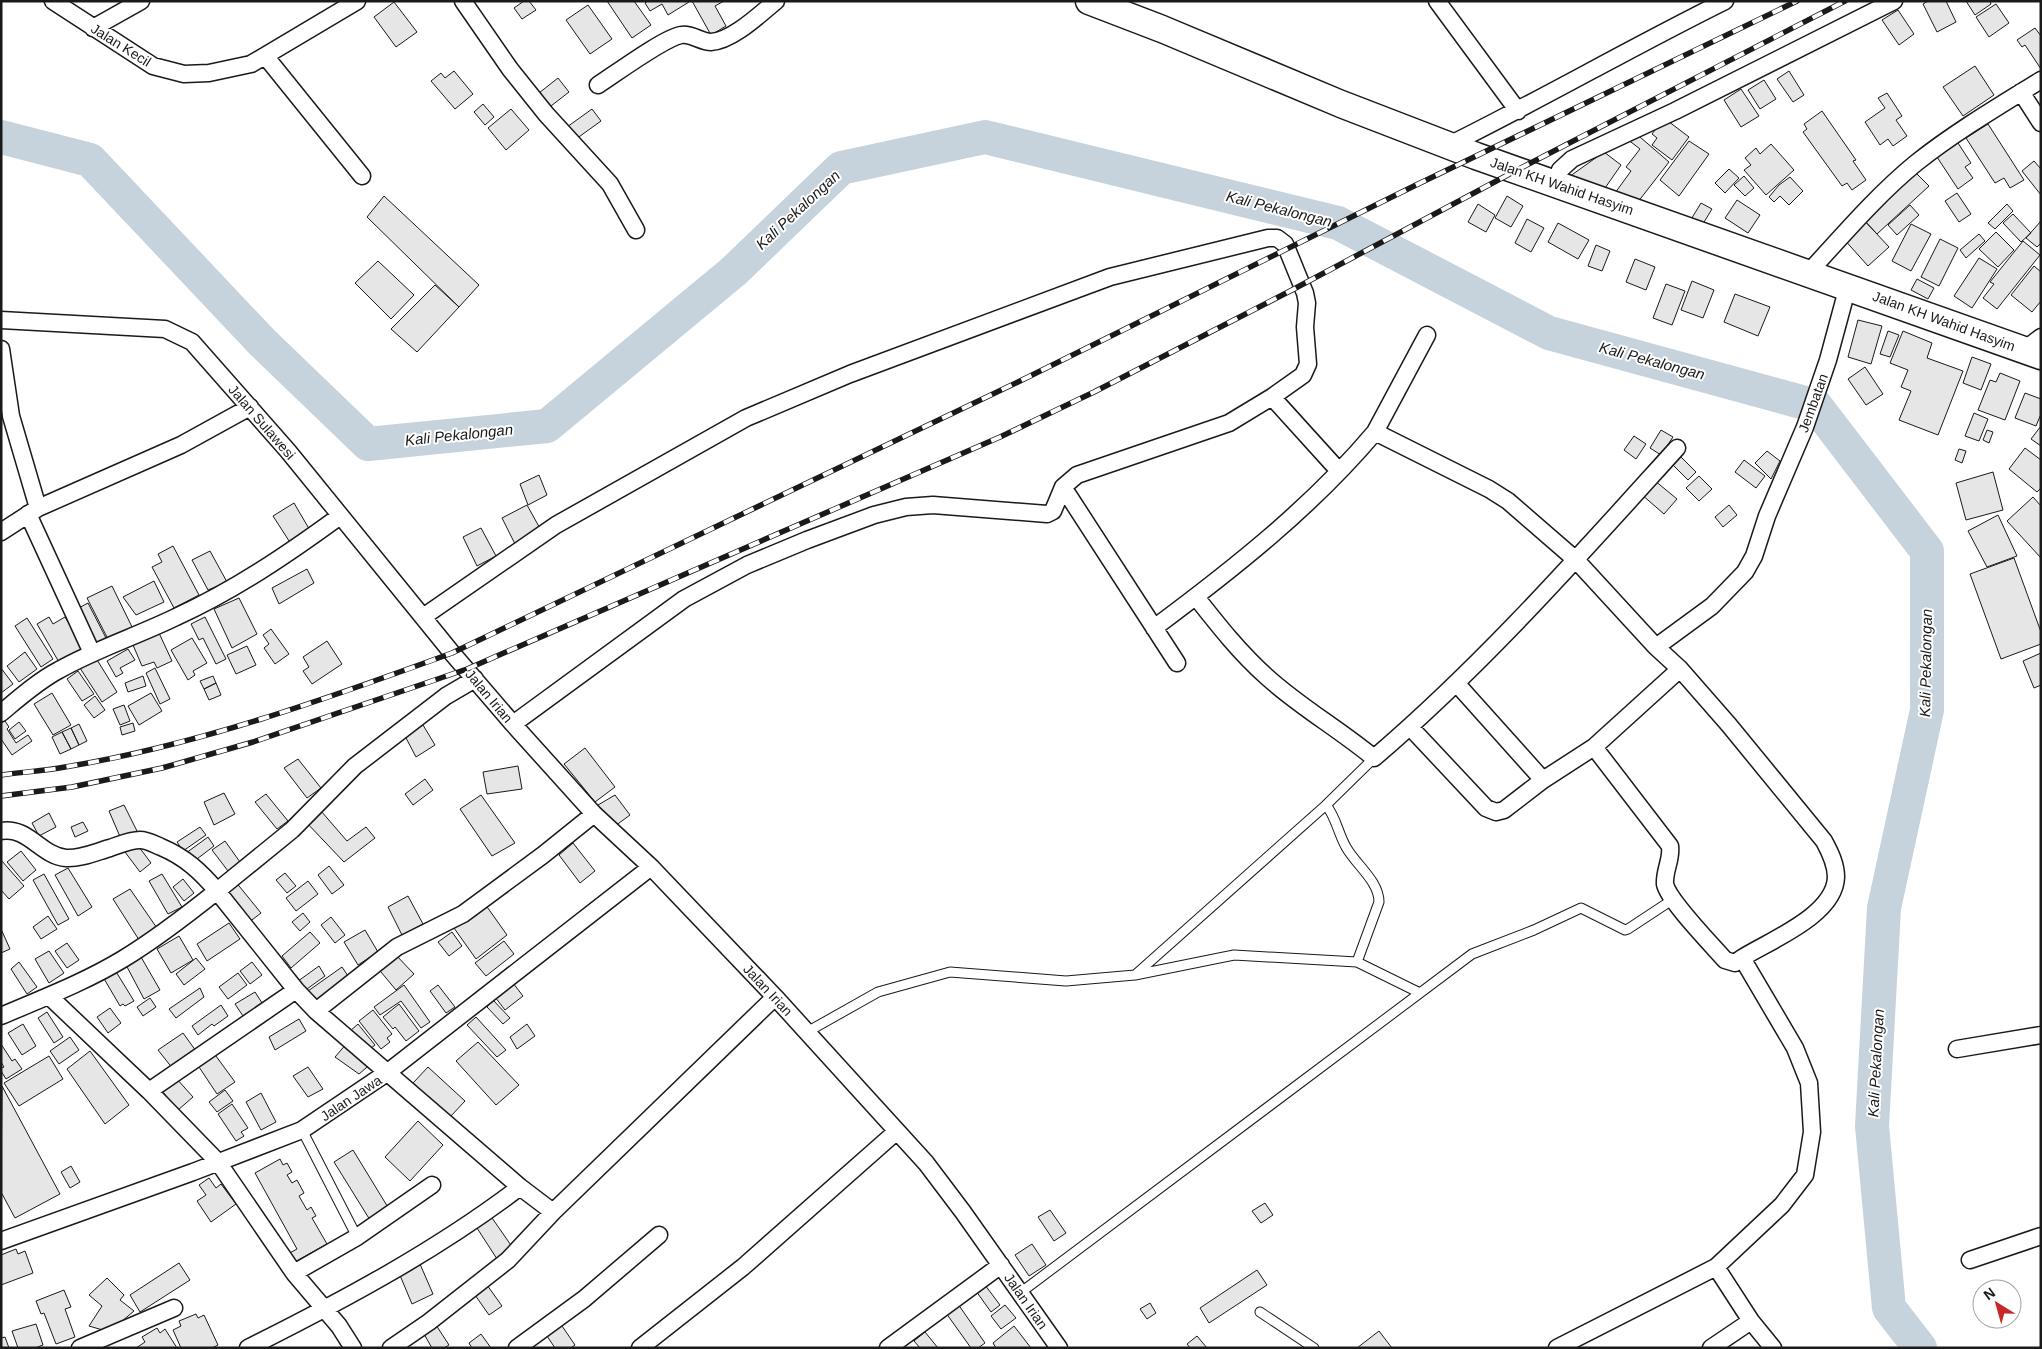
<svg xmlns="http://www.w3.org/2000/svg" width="2042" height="1349" viewBox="0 0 2042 1349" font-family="Helvetica,sans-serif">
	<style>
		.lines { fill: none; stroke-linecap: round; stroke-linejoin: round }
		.river { stroke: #c6d2dc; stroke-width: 34 }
		.building { fill: #e6e6e6; stroke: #1a1a1a }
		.lane-casing { stroke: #1a1a1a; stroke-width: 11 }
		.street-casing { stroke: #1a1a1a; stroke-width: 19 }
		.primary-casing { stroke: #1a1a1a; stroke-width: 29 }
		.lane { stroke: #fff; stroke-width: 9 }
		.street { stroke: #fff; stroke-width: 16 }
		.primary { stroke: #fff; stroke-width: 26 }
		.rail-casing { stroke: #1a1a1a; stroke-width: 5.5 }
		.rail { stroke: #fff; stroke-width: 4; stroke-dasharray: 11; stroke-linecap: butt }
		.labels { text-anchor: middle; stroke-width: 4; stroke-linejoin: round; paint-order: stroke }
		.street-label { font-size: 14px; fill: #1a1a1a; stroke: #fff }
		.water-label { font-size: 15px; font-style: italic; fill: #1a1a1a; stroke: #fff }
	</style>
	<rect width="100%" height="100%" fill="#fff"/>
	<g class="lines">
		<!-- river -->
		<path class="river" d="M1 137 90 160 262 342 368 444 547 426 734 271 841 168 985 137 1338 223 1549 333 1816 406 1927 551V710L1884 908 1872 1126 1889 1308 1920 1348"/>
	</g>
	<!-- building -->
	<path class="building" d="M524 1H529L536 10 522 19 514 8Z
		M607 1H634L651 25 632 38Z
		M648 1H689V2L668 15 662 4 650 11 645 3Z
		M692 1H724L715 6 726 26 711 35Z
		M1928 1H1946L1956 22 1937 32 1923 4Z
		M1966 1H1990L1991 4 1975 15Z
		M394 2 417 32 396 47 374 17Z
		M1996 4 2009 23 1989 37 1976 17Z
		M588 5 612 39 590 54 566 20Z
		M1898 10 1914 34 1899 45 1882 20Z
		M2035 28 2041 36V69L2025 45 2022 47 2017 40Z
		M1975 66 1994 95 1963 116 1943 87Z
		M454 71 473 94 455 109 431 81 441 73 445 78Z
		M1789 71 1804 95 1793 102 1777 79Z
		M558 78 569 92 551 106 539 93Z
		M1764 80 1776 99 1760 109 1748 90Z
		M1741 89 1759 116 1741 127 1724 100Z
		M1887 93 1902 116 1896 120 1907 136 1893 146 1888 139 1880 145 1865 122 1885 108 1878 98Z
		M483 104 494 117 485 125 474 112Z
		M511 109 529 130 506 150 488 128Z
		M592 109 601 121 576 139 567 127Z
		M1822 111 1856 160 1853 161 1866 180 1852 190 1847 183 1842 186 1803 132 1807 129 1804 124Z
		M1664 118 1689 137 1672 160 1652 145 1657 138 1652 134Z
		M1988 124 2024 180 2010 188 2004 178 1995 183 1966 138Z
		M1633 131 1669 162 1634 207 1615 193 1631 171 1626 167 1640 149 1627 139Z
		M1689 141 1709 154 1679 196 1660 180Z
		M1958 143 1971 163 1965 167 1973 178 1958 189 1937 157Z
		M1771 144 1794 170 1766 195 1744 170 1751 165 1745 158 1756 148 1760 154Z
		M1604 152 1621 165 1603 191 1566 179Z
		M2034 161 2041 169V195L2022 171Z
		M1729 169 1739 178 1725 193 1715 183Z
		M1913 170 1929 186 1877 234 1862 218Z
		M1744 176 1754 188 1745 196 1734 185Z
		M1790 177 1803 191 1789 205 1780 196 1774 202 1769 197 1779 185Z
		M1957 193 1971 214 1959 222 1945 201Z
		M384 196 479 285 459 307 367 217Z
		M1507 196 1523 206 1511 227 1495 218Z
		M1737 200 1760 215 1748 233 1725 218Z
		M1701 203 1712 209 1701 227 1690 221Z
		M1478 204 1495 215 1486 232 1468 222Z
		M2007 204 2013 211 1995 229 1988 223Z
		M1910 205 1919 215 1897 235 1888 225Z
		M2013 214 2031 233 2021 242 2003 223Z
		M1862 218 1889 247 1868 266 1842 237Z
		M1527 219 1544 228 1531 252 1515 243Z
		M2041 221V243L2037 247 2026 238Z
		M1558 223 1589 240 1578 259 1548 242Z
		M1911 224 1931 234 1911 271 1892 261Z
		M1996 232 2014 250 1998 267 1979 249Z
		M1979 234 1985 241 1966 258 1960 250Z
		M1940 239 1958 248 1939 286 1921 277Z
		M2023 241 2040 255 1997 309 1983 298 1994 284 1990 282Z
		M1596 245 1610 251 1602 271 1588 266Z
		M1979 258 1997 269 1972 308 1954 296Z
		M1635 259 1655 267 1646 290 1626 282Z
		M378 261 414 295 391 319 355 283Z
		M2034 266 2041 272V301L2032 312 2011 295Z
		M1917 279 1934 288 1928 299 1911 290Z
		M1692 281 1714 290 1703 318 1681 310Z
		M1666 284 1685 291 1672 325 1653 318Z
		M435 285 459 307 417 352 391 329Z
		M1735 294 1770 307 1758 336 1724 322Z
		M1858 320 1882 326 1871 364 1848 357Z
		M1888 331 1899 335 1890 357 1880 354Z
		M1903 331 1932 343 1927 358 1963 371 1938 435 1899 420 1911 391 1901 387 1908 370 1890 363Z
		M1972 357 1991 364 1981 390 1963 383Z
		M1865 367 1883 394 1866 405 1848 379Z
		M2000 373 2020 381 2005 420 1978 410 1990 380 1996 382Z
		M2025 393 2041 399V414L2036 426 2015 418Z
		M1974 413 1988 419 1979 441 1965 436Z
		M2041 426V446L2031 439Z
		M1661 430 1673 437 1661 455 1650 448Z
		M1987 430 1993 432 1989 443 1983 440Z
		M1634 436 1646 444 1636 459 1624 450Z
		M2025 448 2041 460V488L2037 492 2009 469Z
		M1959 449 1966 451 1962 463 1955 460Z
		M1767 451 1780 461 1771 479 1755 463Z
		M1678 454 1696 472 1688 480 1670 462Z
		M1744 460 1765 476 1756 488 1735 472Z
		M1993 472 2003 510 1966 520 1956 483Z
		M539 475 547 495 528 505 520 484Z
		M1699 476 1712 489 1699 501 1686 488Z
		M1654 480 1677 499 1664 514 1641 494Z
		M2033 497 2041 506V558L2007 521Z
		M294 503 311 532 291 544 273 516Z
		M527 505 542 532 516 546 502 518Z
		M1729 505 1737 515 1723 527 1715 517Z
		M1998 515 2017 556 1987 567 1968 531Z
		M481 528 496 556 477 566 463 537Z
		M173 546 199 595 174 608 152 567 162 562 158 554Z
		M210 551 227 582 208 590 192 560Z
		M2014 558 2041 632V644L2001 659 1970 574Z
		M307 569 314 583 279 604 272 588Z
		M154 581 164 602 136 615 123 597Z
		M112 586 134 631 110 643 87 598Z
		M239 598 257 634 232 648 214 609Z
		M88 603 106 638 93 645 75 610Z
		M49 617 53 624 65 617 85 649 60 664 37 624Z
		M205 617 226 659 216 664 203 638 199 640 191 624Z
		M27 618 53 659 41 667 15 626Z
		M271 629 289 654 275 664 264 648 269 644 263 635Z
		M159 633 172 661 157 668 154 662 142 666 133 645Z
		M192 638 207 663 193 671 195 675 188 680 171 650Z
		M327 641 342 664 312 684 303 671 309 667 303 657Z
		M247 646 256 665 236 674 227 655Z
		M128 649 135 660 120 668 123 673 116 677 107 661Z
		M25 652 37 669 19 682 7 666Z
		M2041 653V685L2034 688 2023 661Z
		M94 655 117 692 102 702 78 665Z
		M1 668 13 684 1 693Z
		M155 668 170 699 160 704 146 673Z
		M78 671 94 694 82 701 67 679Z
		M143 676 146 686 128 692 125 683Z
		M213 676 216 683 204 689 200 681Z
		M216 683 221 695 209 700 204 689Z
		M52 693 71 725 53 735 34 704Z
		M151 693 162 711 139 725 128 706Z
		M95 696 105 710 94 718 84 705Z
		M124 705 130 721 120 725 113 709Z
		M5 721 9 727 7 729 16 743 28 735 32 741 12 755 1 739V723Z
		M19 722 26 731 15 739 9 730Z
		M133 723 135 731 122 735 120 727Z
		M79 724 87 741 79 745 71 728Z
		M423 725 435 745 416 757 405 736Z
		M71 728 79 745 71 749 62 732Z
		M62 732 71 749 60 754 52 737Z
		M585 748 615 787 595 802 564 764Z
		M298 759 321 788 307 798 284 768Z
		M518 766 522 789 487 794 483 772Z
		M425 779 433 790 413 805 405 794Z
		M224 793 235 814 214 825 204 802Z
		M266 794 288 821 277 829 255 802Z
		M481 795 515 843 492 856 460 809Z
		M615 795 630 815 615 826 598 805Z
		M124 805 137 831 121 839 109 811Z
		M321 811 347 841 366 827 375 838 344 862 305 821Z
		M49 813 56 827 39 836 32 823Z
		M83 822 88 831 75 837 71 827Z
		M200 827 206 835 183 851 177 842Z
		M208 837 214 846 193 862 186 853Z
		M225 841 240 862 228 871 212 850Z
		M136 843 151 863 140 872 125 852Z
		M573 843 595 871 580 883 559 855Z
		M21 851 36 870 23 881 7 862Z
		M1 860 24 886 9 899 1 890Z
		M329 866 344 885 332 894 318 875Z
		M68 868 92 907 78 916 55 875Z
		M285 873 296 886 287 893 276 880Z
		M44 874 69 919 58 925 33 880Z
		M162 874 182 907 168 914 149 881Z
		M183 879 194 893 184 901 173 887Z
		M235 881 261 913 248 923 223 890Z
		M308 881 318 894 296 911 286 898Z
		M130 889 159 931 141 943 113 899Z
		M408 896 423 924 402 935 388 907Z
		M485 904 507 935 476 959 454 928Z
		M303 913 310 922 300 931 292 922Z
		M48 916 57 929 41 939 33 927Z
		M331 917 345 935 335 943 321 925Z
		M229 923 240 939 207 961 197 944Z
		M1 929 10 949 1 953Z
		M365 930 378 952 358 965 344 942Z
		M310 932 320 943 291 968 282 956Z
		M452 932 462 946 449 956 438 942Z
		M179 936 193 960 171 973 157 949Z
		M504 941 514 954 486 976 475 963Z
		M67 943 79 960 67 968 55 951Z
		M49 951 64 973 49 983 35 959Z
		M394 953 414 974 396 990 376 966Z
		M141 957 160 990 144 999 126 965Z
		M196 958 205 969 184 985 176 974Z
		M19 962 37 987 27 994 11 969Z
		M252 962 262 975 250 984 240 971Z
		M319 966 325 976 300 994 294 984Z
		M342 967 350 979 317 1004 308 991Z
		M115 970 134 1001 125 1006 123 1004 120 1006 103 977Z
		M238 973 247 985 228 999 219 987Z
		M513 983 523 996 505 1010 495 997Z
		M404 985 430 1022 421 1028 401 1001 380 1015 374 1007Z
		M438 985 455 1007 446 1013 430 991Z
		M200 988 204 997 176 1018 169 1009Z
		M255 992 266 1009 247 1022 235 1004Z
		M150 998 156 1007 143 1016 137 1007Z
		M493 1000 510 1018 503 1024 487 1007Z
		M399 1004 419 1031 406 1041 395 1027 393 1029 383 1017Z
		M221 1005 228 1016 214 1026 212 1024 198 1035 192 1026Z
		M110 1008 121 1023 108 1033 97 1017Z
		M373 1010 392 1034 387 1038 390 1042 381 1049 359 1021Z
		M47 1012 63 1037 54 1043 38 1018Z
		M476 1017 506 1050 497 1057 467 1025Z
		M299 1019 306 1031 275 1050 269 1037Z
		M23 1024 36 1046 22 1055 8 1033Z
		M358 1024 375 1045 366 1052 350 1031Z
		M527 1024 535 1036 517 1049 510 1037Z
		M183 1033 196 1051 173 1069 158 1050Z
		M70 1037 79 1050 59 1064 50 1051Z
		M348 1042 373 1062 359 1074 335 1057Z
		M478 1042 519 1085 496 1105 456 1061Z
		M1 1044 12 1061 15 1059 22 1069 6 1079 1 1071V1068L4 1067 1 1062Z
		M90 1051 129 1105 105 1124 67 1069Z
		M213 1052 235 1082 217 1094 197 1064Z
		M49 1056 63 1079 19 1106 4 1083Z
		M308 1067 323 1089 308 1097 293 1076Z
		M428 1067 465 1101 450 1117 413 1083Z
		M176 1078 193 1097 178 1110 162 1091Z
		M2 1086 60 1194 15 1218 1 1192Z
		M225 1090 233 1101 217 1112 209 1102Z
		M261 1093 276 1122 261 1130 246 1102Z
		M232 1104 248 1128 241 1132 244 1136 236 1141 218 1114Z
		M418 1121 443 1145 410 1181 385 1157Z
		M353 1150 389 1209 370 1220 334 1162Z
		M280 1159 283 1165 287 1163 292 1172 287 1175 292 1183 297 1180 304 1193 299 1196 307 1210 311 1207 316 1216 312 1218 327 1244 291 1264 286 1255 297 1249 255 1173Z
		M71 1166 80 1182 70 1188 61 1172Z
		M209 1178 216 1188 221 1184 236 1204 211 1222 197 1201 206 1195 199 1185Z
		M1265 1203 1273 1215 1261 1223 1252 1211Z
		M1050 1210 1066 1233 1054 1241 1038 1217Z
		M490 1215 515 1251 499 1262 475 1225Z
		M1032 1244 1046 1265 1029 1276 1015 1255Z
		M16 1249 18 1254 25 1251 33 1273 1 1285V1255Z
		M179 1263 190 1280 140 1312 130 1295Z
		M420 1264 433 1294 412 1304 399 1273Z
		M1257 1270 1267 1285 1209 1323 1200 1308Z
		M107 1278 124 1295 120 1300 134 1311 115 1327 113 1324 106 1331 89 1326 102 1306 89 1295Z
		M487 1285 502 1306 489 1315 475 1295Z
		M985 1285 1000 1305 991 1312 976 1291Z
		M64 1290 71 1307 65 1309 75 1337 56 1344 44 1313 41 1314 36 1301Z
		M1150 1303 1156 1313 1147 1319 1140 1309Z
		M958 1304 985 1343 978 1348H971L946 1313Z
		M1005 1305 1016 1318 1001 1329 991 1316Z
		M196 1314 198 1318 204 1315 218 1345 212 1348H181L173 1330 181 1326 179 1321Z
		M560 1323 575 1345 571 1348H555L545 1333Z
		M36 1324 43 1345 35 1348H18L12 1331Z
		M436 1325 449 1345 444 1348H432L424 1334Z
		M1014 1326 1031 1348H996L993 1343Z
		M157 1328 160 1333 165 1329 177 1348H136L145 1342 142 1337Z
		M1379 1331 1392 1348H1357Z
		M925 1332 938 1348H920L914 1341Z
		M481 1334 491 1348H472L469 1343Z
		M1197 1336 1207 1348H1190L1187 1344Z
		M5 1337 9 1348H1V1338Z"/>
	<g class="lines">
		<defs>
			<path id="lane" d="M1326 805C1336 817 1338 833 1346 847 1356 865 1379 881 1379 902L1357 962
				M1135 975 1234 955 1357 962 1420 993
				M807 1032 878 992 950 972 1066 981 1135 975 1326 805 1374 758
				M302 1130 357 1237
				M1020 1293 1472 954 1534 930 1581 908 1625 930 1628 929 1672 900
				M1260 1312 1314 1348"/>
			<path id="street" d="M53 1 153 66 184 74 209 73 251 64 357 1
				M463 1 510 69 546 114 610 184 636 230
				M1437 1 1518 111
				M93 28 141 1
				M266 57 362 176
				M598 85C615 74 664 38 681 35 691 33 701 42 711 42 732 41 760 14 776 1
				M2021 92 2041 123
				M1449 145C1542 99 1632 47 1725 1
				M1555 184 1560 170 1572 159 1675 111 1894 1
				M1809 272C1843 235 1877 195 1916 163 1955 132 1999 106 2041 80
				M1 320 165 329 192 342 288 451 452 653 513 724 594 814 651 867 775 997 926 1163 963 1212 1059 1348
				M1 349 11 416 38 508
				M2024 350 2041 337
				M1272 397 1339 471
				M1375 432 1427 335
				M1063 487 1177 663
				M28 514 92 653
				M1 532 38 508 181 445 250 407
				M1196 597C1218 625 1240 653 1267 677 1300 707 1339 729 1374 758 1484 664 1580 555 1677 448
				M423 617 556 525 746 418 850 374 1110 277 1268 238H1277L1285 244 1305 293 1307 303 1305 327 1308 364 1303 375 1272 397 1229 423 1077 475 1063 487 1053 511 1047 514 933 505 906 507 874 515 807 540 747 565 684 599 513 724
				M1154 628C1232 570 1312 507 1375 432L1489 489 1508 501 1576 560 1656 647 1680 669 1729 725 1824 841C1830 852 1836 864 1836 877 1835 915 1771 940 1742 958L1795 1048 1809 1083 1812 1132 1805 1175 1782 1205 1716 1267 1557 1348
				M1656 647 1712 606 1745 572 1754 556 1767 516 1805 427 1828 360 1848 286
				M1680 669 1594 747 1670 846C1672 859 1664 871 1665 884 1668 900 1712 945 1725 960L1735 963 1742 958
				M1457 684 1543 780
				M1 713C19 698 38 681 59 670 96 649 137 636 176 617 235 590 288 554 340 516
				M1410 727 1486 808 1496 812 1504 810 1543 780 1594 747
				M1 831C28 826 41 856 66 858 80 859 96 852 110 848 119 845 130 840 140 840 147 840 154 844 161 847 185 857 201 872 217 891L292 830 355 766 446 696 475 679
				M296 990 149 1091 218 1162 294 1273 339 1326 353 1348
				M49 996 149 1091
				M316 1011 397 947 463 914 543 855 594 814
				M1 1016C43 998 85 982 123 959 156 939 187 915 217 891L296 990 316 1011 520 1187 553 1212 775 997
				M1957 1049 2041 1035
				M1 1241 193 1172 302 1130 388 1072 651 867
				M1970 1260 2041 1236
				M1716 1267 1751 1321 1773 1348
				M294 1273 357 1237 432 1185
				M80 1348 174 1308
				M248 1348C342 1301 436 1251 520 1187
				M391 1348 429 1322 508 1260 553 1212
				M517 1348 584 1299 659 1235
				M640 1348 743 1267 897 1131
				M888 1348 1001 1265
				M1711 1348 1751 1321"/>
			<path id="primary" d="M1089 1 1162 29 1341 104 1476 156 2041 356"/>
		</defs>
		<!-- lane casing -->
		<use href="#lane" class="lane-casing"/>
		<!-- street casing -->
		<use href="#street" class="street-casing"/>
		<!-- primary casing -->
		<use href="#primary" class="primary-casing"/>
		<!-- lane -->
		<use href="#lane" class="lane"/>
		<!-- street -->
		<use href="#street" class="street"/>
		<!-- primary -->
		<use href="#primary" class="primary"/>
		<defs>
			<path id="rail" d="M1 775C23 772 44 771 65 767 198 745 326 699 452 653L1018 382 1414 186 1797 1
				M1 796 72 787 162 768 253 742 467 669 1000 437 1094 392 1292 290 1517 170 1845 1"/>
		</defs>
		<!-- rail casing -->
		<use href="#rail" class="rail-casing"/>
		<!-- rail -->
		<use href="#rail" class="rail"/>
	</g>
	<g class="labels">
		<!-- street labels -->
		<g class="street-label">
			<text transform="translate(121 45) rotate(32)" y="5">Jalan Kecil</text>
			<text transform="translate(1562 186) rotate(19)" y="5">Jalan KH Wahid Hasyim</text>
			<text transform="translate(1944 321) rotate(20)" y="5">Jalan KH Wahid Hasyim</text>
			<text transform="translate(1813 403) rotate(-70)" y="5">Jembatan</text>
			<text transform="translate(262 422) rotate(49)" y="5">Jalan Sulawesi</text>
			<text transform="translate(489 696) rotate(50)" y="5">Jalan Irian</text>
			<text transform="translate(768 990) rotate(47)" y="5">Jalan Irian</text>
			<text transform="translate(351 1098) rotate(-34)" y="5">Jalan Jawa</text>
			<text transform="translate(1026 1301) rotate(55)" y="5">Jalan Irian</text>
		</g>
		<!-- water labels -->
		<g class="water-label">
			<text transform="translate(1279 209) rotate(14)" y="5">Kali Pekalongan</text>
			<text transform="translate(798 210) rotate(-43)" y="5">Kali Pekalongan</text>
			<text transform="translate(1652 361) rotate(15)" y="5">Kali Pekalongan</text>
			<text transform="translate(459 435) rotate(-6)" y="5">Kali Pekalongan</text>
			<text transform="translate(1926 663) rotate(-89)" y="5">Kali Pekalongan</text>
			<text transform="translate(1876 1063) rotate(-87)" y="5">Kali Pekalongan</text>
		</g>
	</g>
	<!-- border -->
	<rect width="2042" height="1349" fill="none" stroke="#1a1a1a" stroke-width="5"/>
	<!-- north arrow -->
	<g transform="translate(1997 1304) rotate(323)"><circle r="24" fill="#ffffff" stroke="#a3a3a3"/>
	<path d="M0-4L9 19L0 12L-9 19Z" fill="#c62828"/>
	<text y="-8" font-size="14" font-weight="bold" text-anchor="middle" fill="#1a1a1a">N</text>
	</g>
</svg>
